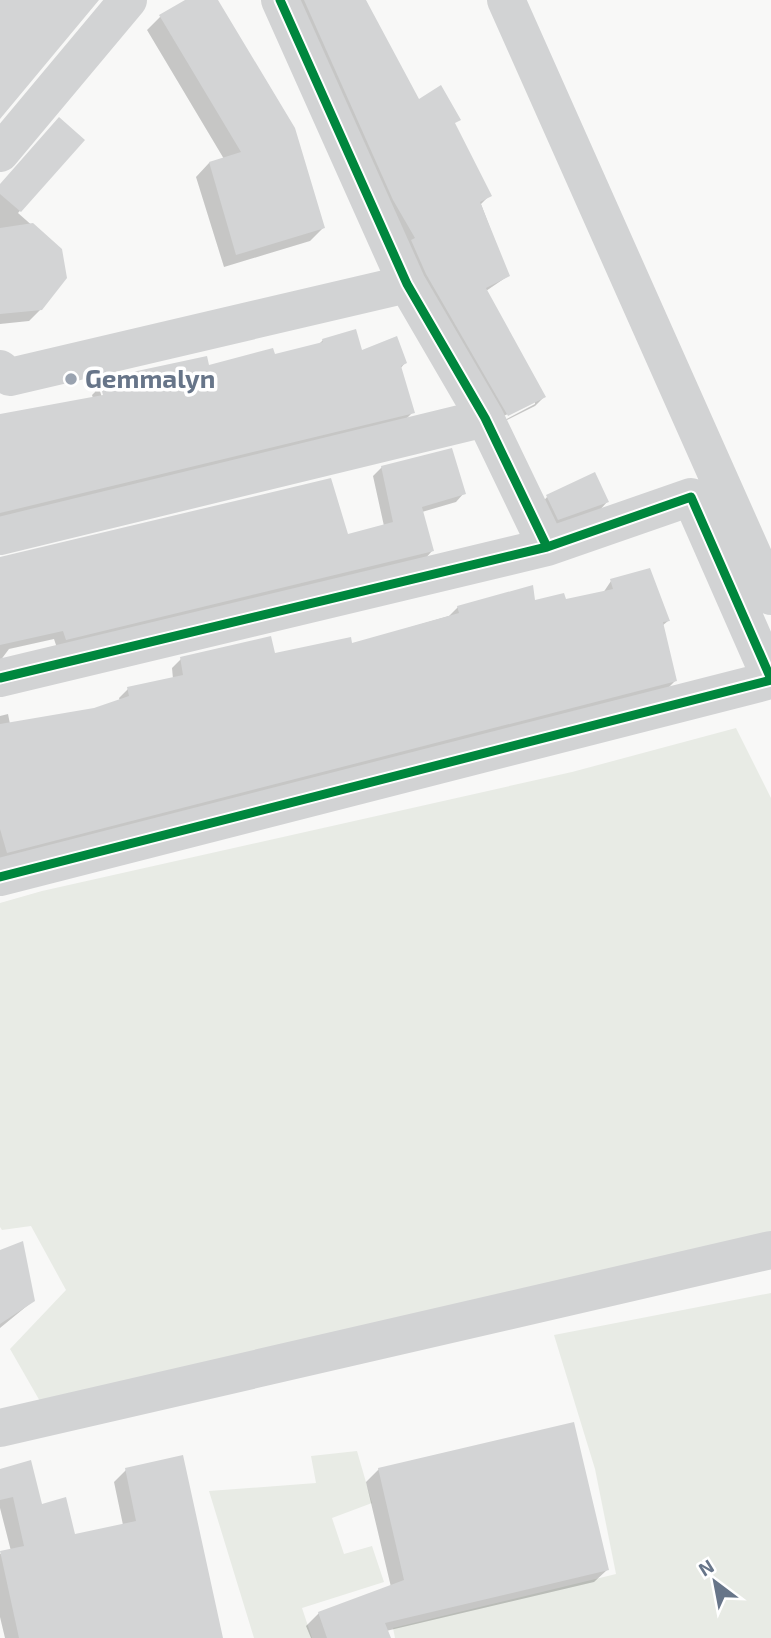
<svg xmlns="http://www.w3.org/2000/svg" width="771" height="1638" viewBox="0 0 771 1638" font-family="'Exo 2',sans-serif">
	<style>
		.green { fill: #e8ebe5 }
		.shadow { fill: #0003; fill-rule: evenodd }
		.building { fill: #d3d4d5 }
		.lines { fill: none; stroke-linecap: round; stroke-linejoin: round }
		.minor { stroke: #d2d3d4; stroke-width: 38 }
		.cycleway-casing { stroke: #fff; stroke-width: 13 }
		.cycleway { stroke: #00873e; stroke-width: 9 }
		.poi-dot { fill: #9aa3b0; stroke: #fff; stroke-width: 2.5 }
		.labels { text-anchor: middle; stroke-width: 7; stroke-linejoin: round; paint-order: stroke }
		.poi-label { font-size: 26px; font-weight: bold; fill: #677589; stroke: #fff; text-anchor: start }
	</style>
	<rect width="100%" height="100%" fill="#f8f8f7"/>
	<!-- green -->
	<path class="green" d="M736 728 771 798V1233L41 1403 10 1349 66 1290 31 1226 2 1230 0 1227V903L42 891 572 772Z
		M771 1293V1638H395L393 1628 616 1574 595 1469 554 1335Z
		M357 1451 372 1503 332 1518 344 1554 372 1546 384 1582 302 1608 312 1638H254L209 1491 316 1483 311 1456Z"/>
	<!-- shadow -->
	<path class="shadow" d="M188 0H216L323 228 310 241 224 267 196 177 209 163 224 159 147 30 160 17Z
		M291 0H364L418 101 454 124 490 195 481 204 508 276 486 291 544 397 535 406 499 424 418 283ZM535 400V404L501 422 500 418Z
		M83 140 18 213 60 250 41 309 29 321 0 324V185Z
		M323 340 405 363 400 369 413 412 404 421 0 519V415L93 398 92 395 101 386 137 373 208 367 274 356 318 345ZM99 388H103L104 404Z
		M382 467 464 493 456 502 422 512 432 551 424 560 57 648 54 639 9 649 0 661V559L347 536 384 526 373 476Z
		M547 497 607 502 599 511 549 528 539 506Z
		M611 581 668 621 662 626 675 681 666 690 0 860V716L8 714 10 724 94 709 120 701 119 698 128 689 173 679 172 668 181 659 274 655 350 645 449 616 458 607 565 601 603 593Z
		M0 1252 33 1301 0 1328Z
		M379 1469 607 1570 594 1582 386 1631 389 1638H311L306 1626 319 1613 391 1587 366 1482Z
		M126 1470 221 1638H5L0 1617V1554L11 1551 0 1508V1471L74 1536 123 1525 114 1482Z"/>
	<!-- building -->
	<path class="building" d="M0 0H99L0 119Z
		M185 0H218L295 128 325 228 236 255 209 162 241 152 159 15Z
		M304 0H366L419 99 441 85 461 120 455 123 492 196 480 202 510 276 486 288 546 397 508 416 426 274 411 240 415 238 393 200Z
		M59 117 85 140 21 212 0 194V184Z
		M33 223 62 249 67 278 42 310 0 314V228Z
		M356 329 362 350 397 336 407 363 401 366 415 413 0 513V414L103 395 100 384 137 371 207 356 209 365 273 348 275 354 323 342 322 339Z
		M452 448 466 494 422 507 434 551 66 640 63 631 0 645V557L331 478 348 534 393 522 381 466Z
		M595 472 609 502 558 520 546 495Z
		M650 568 670 621 663 622 677 681 7 853 0 829V724L94 708 129 696 127 687 183 675 180 657 271 636 275 653 351 637 352 643 459 613 457 606 533 585 535 600 564 593 566 599 613 589 610 579Z
		M23 1241 35 1301 0 1324V1250Z
		M574 1422 609 1570 385 1623 391 1638H327L318 1612 404 1580 378 1468Z
		M183 1455 223 1638H19L0 1551 24 1546 13 1497 0 1500V1469L31 1460 42 1504 66 1497 75 1534 136 1521 125 1468Z"/>
	<g class="lines">
		<!-- minor -->
		<path class="minor" d="M280 0 407 284 485 418 547 547
			M506 0 771 596
			M0 153 128 0
			M0 369 10 377 407 284
			M0 536 485 418
			M0 678 547 547 691 497 771 679
			M0 877 771 680
			M0 1428 771 1250"/>
		<defs>
			<path id="cycleway" d="M280 0 407 284 485 418 547 547
				M0 678 547 547 691 497 771 679
				M0 877 771 680"/>
		</defs>
		<!-- cycleway casing -->
		<use href="#cycleway" class="cycleway-casing"/>
		<!-- cycleway -->
		<use href="#cycleway" class="cycleway"/>
	</g>
	<!-- markers -->
	<circle class="poi-dot" cx="71" cy="379" r="7"/>
	<g class="labels">
		<!-- poi labels -->
		<g class="poi-label">
			<text x="85" y="388">Gemmalyn</text>
		</g>
	</g>
	<!-- north arrow -->
	<g transform="translate(715 1582) rotate(328)" stroke="#ffffff" stroke-width="5" paint-order="stroke">
	<path d="M0-5L12 26L0 18L-12 26Z" fill="#677589"/>
	<text y="-10" font-size="19" font-weight="bold" text-anchor="middle" fill="#677589">N</text>
	</g>
</svg>
